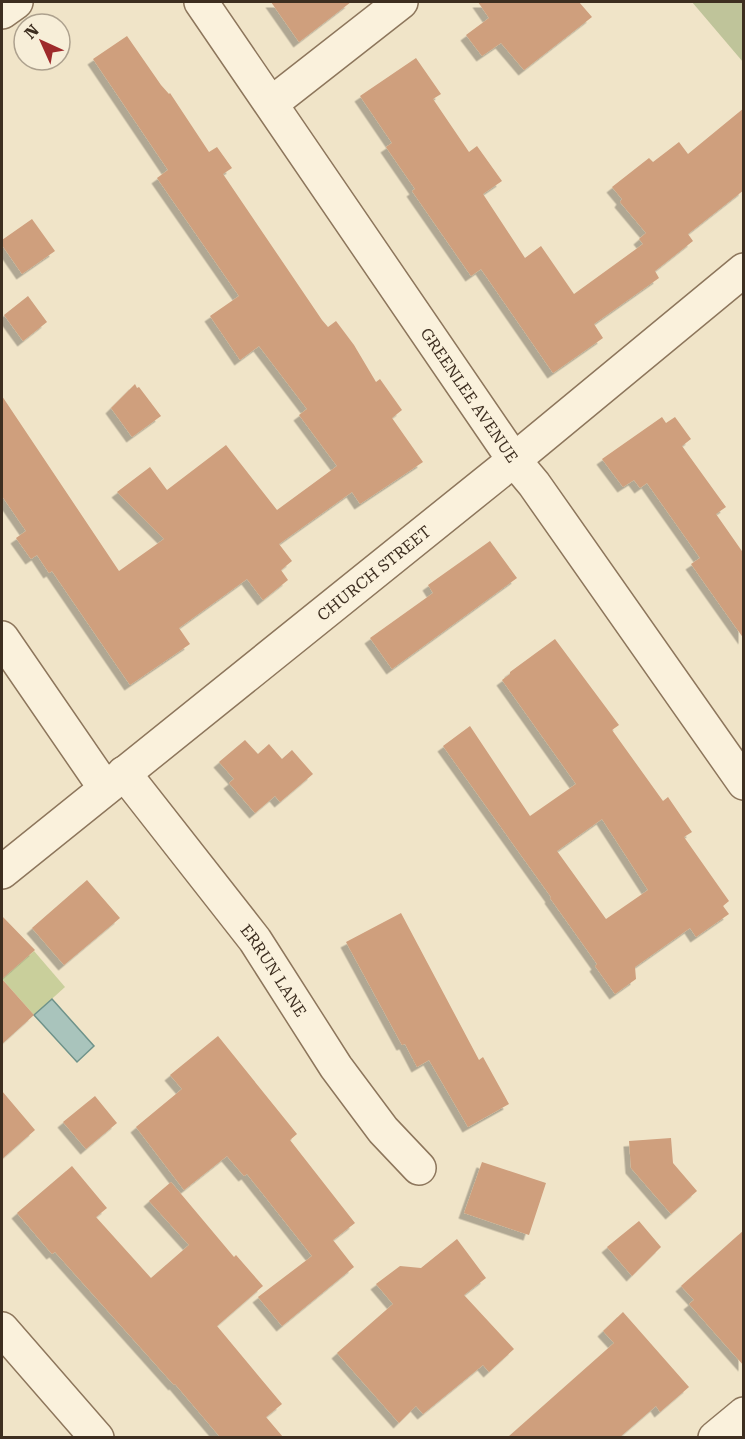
<svg xmlns="http://www.w3.org/2000/svg" width="745" height="1439" viewBox="0 0 745 1439" font-family="'Roboto Serif',serif">
	<style>
		.green { fill: #c9cf9b }
		.cemetery { fill: #bfc49a }
		.water { fill: #a9c4bc; stroke: #6f938a; stroke-width: 1.5 }
		.building { fill: #cf9f7d; fill-rule: evenodd; filter: url(#shadow) }
		.lines { fill: none; stroke-linecap: round; stroke-linejoin: round }
		.street-casing { stroke: #8d765c; stroke-width: 36 }
		.street { stroke: #faf1dc; stroke-width: 33 }
		.labels { text-anchor: middle; stroke-width: 5; stroke-linejoin: round; paint-order: stroke }
		.street-label { font-size: 16px; fill: #3d2e20; stroke: #f7eed8 }
	</style>
	<defs>
		<filter id="shadow"><feDropShadow dx="-5.5" dy="5.5" stdDeviation="0" flood-color="#0004"/></filter>
	</defs>
	<rect width="100%" height="100%" fill="#f0e4c8"/>
	<!-- green -->
	<path class="green" d="M34 951 65 987 34 1015 2 979Z"/>
	<!-- cemetery -->
	<path class="cemetery" d="M692 2H743V62Z"/>
	<!-- water -->
	<path class="water" d="M52 999 94 1046 77 1062 34 1015Z"/>
	<!-- building -->
	<path class="building" d="M271 2H351L299 42Z
		M478 2H579L592 17 524 70 501 43 482 56 466 35 489 18Z
		M127 36 161 85 169 94 170 93 209 152 217 147 232 168 223 174 322 320 328 327 336 321 354 345 376 382 380 379 402 410 392 418 423 462 360 504 352 492 279 544 292 561 281 570 288 580 263 600 247 579 179 628 190 644 130 685 52 571 49 573 37 555 31 559 16 538 26 531 2 496V396L119 571 164 539 117 492 150 467 167 490 226 445 277 510 337 466 299 415 307 409 259 346 240 360 210 316 239 296 157 178 168 170 93 59Z
		M416 58 441 94 433 99 469 152 477 146 502 181 483 194 525 258 541 246 574 294 643 244 639 239 646 233 620 202 622 199 612 187 649 158 653 162 679 142 688 154 744 108V190L688 234 693 241 655 271 659 278 594 324 603 338 553 373 481 269 471 276 412 191 415 189 386 147 392 143 360 96Z
		M32 219 55 251 22 274 2 245V240Z
		M28 296 47 322 23 341 4 315Z
		M135 384 137 388 139 387 161 416 132 437 111 408Z
		M662 417 666 423 675 417 691 439 682 446 726 507 716 514 744 554V639L691 564 700 558 647 483 640 488 634 480 623 487 602 459Z
		M490 541 517 578 392 669 370 638 433 593 428 585Z
		M555 639 619 725 612 730 663 801 668 797 692 832 684 837 729 901 723 906 729 914 696 937 690 928 635 967 636 979 615 994 595 966 597 964 550 898 551 897 443 746 470 726 530 816 576 784 502 680 510 674V672ZM602 819 648 890 606 919 557 851Z
		M245 740 258 754 269 744 282 759 292 750 313 774 280 802 275 796 255 813 229 783 234 779 219 762Z
		M87 880 120 918 64 965 32 928Z
		M401 913 479 1060 483 1057 509 1104 468 1127 429 1060 417 1067 405 1044 402 1045 346 942Z
		M2 916 35 950 2 979 34 1015 2 1044Z
		M218 1036 297 1134 290 1140 355 1223 333 1240 354 1267 282 1326 258 1297 312 1256 247 1174 244 1176 227 1156 184 1190 136 1127 182 1089 170 1075Z
		M2 1091 35 1130 2 1159Z
		M95 1096 117 1123 86 1149 63 1122Z
		M671 1138 673 1163 697 1191 671 1214 631 1168 629 1141Z
		M482 1162 546 1183 529 1235 464 1213Z
		M72 1166 107 1208 96 1217 151 1278 189 1245 149 1201 171 1182 234 1257 236 1255 263 1286 217 1326 282 1404 266 1417 283 1437H220L175 1384 174 1385 55 1252 52 1254 17 1213Z
		M639 1221 661 1247 632 1276 607 1247Z
		M744 1230V1366L689 1304 694 1300 681 1286Z
		M457 1239 486 1278 464 1295 514 1349 489 1372 483 1365 423 1414 416 1406 399 1423 337 1353 393 1304 376 1284 400 1266 421 1268Z
		M623 1312 689 1387 660 1412 656 1406 620 1437H508L614 1343 603 1331Z"/>
	<g class="lines">
		<defs>
			<g id="street">
				<path id="s1" d="M201 2 514 460 534 484 744 783"/>
				<path d="M2 12 16 2"/>
				<path d="M272 103 401 2"/>
				<path d="M2 638 105 788"/>
				<path id="s2" d="M124 773 255 940 336 1067 383 1130 419 1168"/>
				<path id="s3" d="M2 872 514 460 744 270"/>
				<path d="M2 1329 97 1438"/>
				<path d="M715 1438 744 1414"/>
			</g>
		</defs>
		<!-- street casing -->
		<use href="#street" class="street-casing"/>
		<!-- street -->
		<use href="#street" class="street"/>
	</g>
	<g class="labels">
		<!-- street labels -->
		<g class="street-label">
			<text dy="6" stroke="none"><textPath href="#s1" startOffset="476">GREENLEE AVENUE</textPath></text>
			<text dy="6" stroke="none"><textPath href="#s3" startOffset="477">CHURCH STREET</textPath></text>
			<text dy="6" stroke="none"><textPath href="#s2" startOffset="248">ERRUN LANE</textPath></text>
		</g>
	</g>
	<!-- border -->
	<rect width="745" height="1439" fill="none" stroke="#3d2e20" stroke-width="6"/>
	<!-- north arrow -->
	<g transform="translate(42 42) rotate(315)"><circle r="28" fill="#f7eed8" stroke="#ada18e" stroke-width="1.5"/>
	<path d="M0-4.5L10 22L0 15L-10 22Z" fill="#9e2a2b"/>
	<text y="-9" font-size="16" font-weight="bold" text-anchor="middle" fill="#3d2e20">N</text>
	</g>
</svg>
